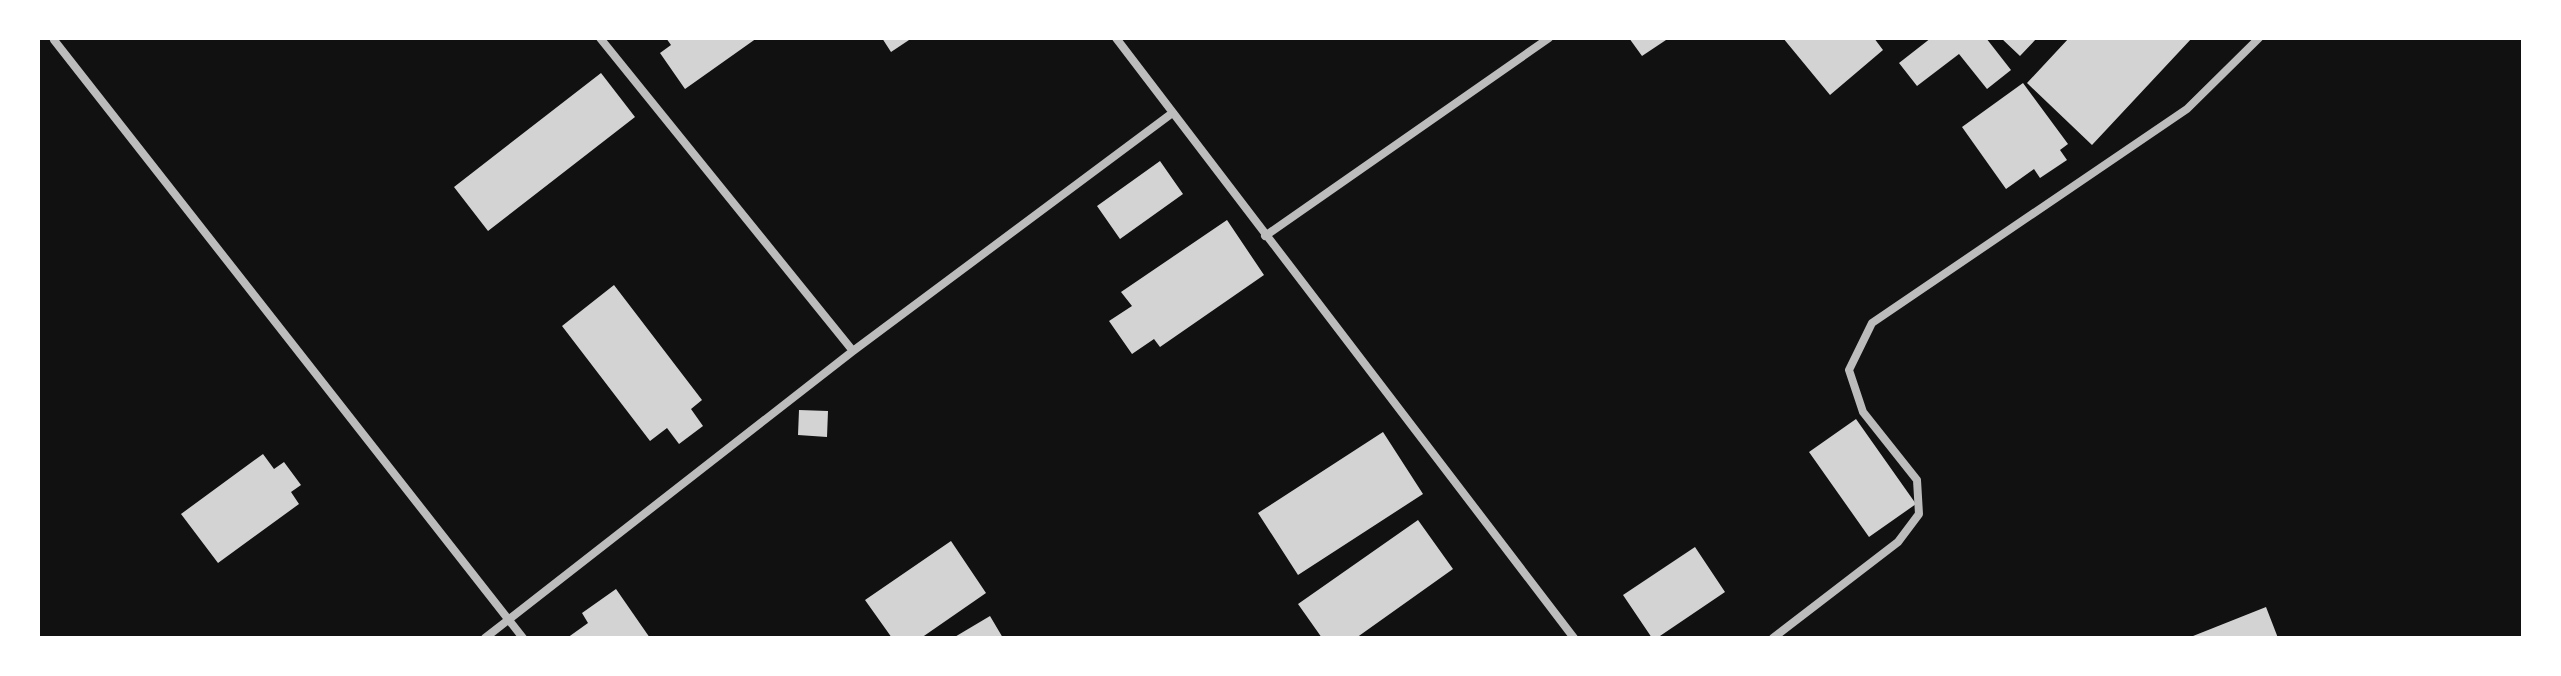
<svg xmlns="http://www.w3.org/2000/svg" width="2561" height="676" viewBox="0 0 2561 676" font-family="'Libre Baskerville',serif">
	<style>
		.building { fill: #d3d3d3 }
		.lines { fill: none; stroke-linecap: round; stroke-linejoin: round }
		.minor { stroke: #bcbcbc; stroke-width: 8 }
	</style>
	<rect width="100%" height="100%" fill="#111"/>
	<!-- building -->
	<path class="building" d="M666 38H757L685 89 660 53 671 45Z
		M882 38H912L891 52Z
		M1629 38H1669L1642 56Z
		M1783 38H1874L1883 50 1830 95Z
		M1931 38H1986L2011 70 1987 89 1959 54 1917 86 1899 63Z
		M2001 38H2037L2020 56Z
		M2069 38H2192L2092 145 2027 83Z
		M601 73 635 117 488 231 454 187Z
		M2023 83 2068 144 2060 150 2067 160 2040 178 2034 169 2006 189 1962 127Z
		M1160 161 1183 194 1120 239 1097 206Z
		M1227 220 1264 275 1160 347 1154 339 1132 354 1109 321 1132 306 1121 292Z
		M614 285 702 400 691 409 703 426 679 444 667 428 650 441 562 326Z
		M799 410 828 411 827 437 798 435Z
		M1856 419 1916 504 1869 537 1809 452Z
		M1383 432 1423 494 1298 575 1258 513Z
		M263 454 274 469 284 462 301 485 291 492 299 504 218 563 181 514Z
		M1418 520 1453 569 1356 638H1322L1298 604Z
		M951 541 986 593 921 638H892L865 600Z
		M1695 547 1725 592 1657 638H1652L1623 595Z
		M616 589 650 638H567L588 623 582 613Z
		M2266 607 2278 638H2188Z
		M990 616 1003 638H953Z"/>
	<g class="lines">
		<!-- minor -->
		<path class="minor" d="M600 38 853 351
			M1116 38 1574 638
			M54 40 523 638
			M1265 236 1549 38
			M485 638 853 351 1171 114
			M1773 638 1898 542 1919 514 1917 480 1863 412 1849 370 1872 323 2187 109 2259 38"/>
	</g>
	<!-- border -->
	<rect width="2561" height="676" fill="none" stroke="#ffffff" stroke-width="80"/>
</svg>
